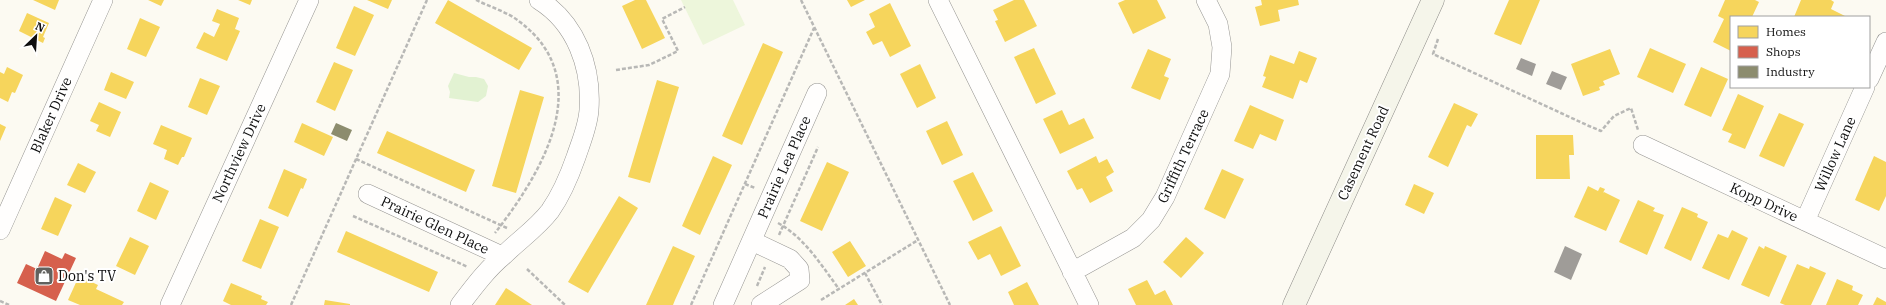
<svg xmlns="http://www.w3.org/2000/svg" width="1886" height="305" viewBox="0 0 1886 305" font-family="'IBM Plex Serif',serif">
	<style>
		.park { fill: #e2f2d2 }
		.pitch { fill: #edf6db }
		.homes { fill: #f6d55c }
		.shops { fill: #d6604d }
		.industry { fill: #8c8c6e }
		.building { fill: #9f9c98 }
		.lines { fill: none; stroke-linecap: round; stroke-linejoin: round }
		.street-casing { stroke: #959491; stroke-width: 20 }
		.secondary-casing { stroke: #8c8b87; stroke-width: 23 }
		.path { stroke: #b8b8b6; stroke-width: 2.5; stroke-dasharray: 4 2; stroke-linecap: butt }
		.street { stroke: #fffefd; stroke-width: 19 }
		.secondary { stroke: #f5f5ea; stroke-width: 22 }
		.labels { text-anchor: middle; stroke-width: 4; stroke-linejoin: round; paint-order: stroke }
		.street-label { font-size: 14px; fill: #0e0e0e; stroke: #fff }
		.poi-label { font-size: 14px; fill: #0e0e0e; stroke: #fff; text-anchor: start }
	</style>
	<rect width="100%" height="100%" fill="#fcfaf2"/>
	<!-- park -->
	<path class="park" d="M454 73 469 77H476L484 79 488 86 486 96 478 102 449 98 450 92 448 86Z"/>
	<!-- pitch -->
	<path class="pitch" d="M681 0H733L745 25 703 45Z"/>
	<!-- homes -->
	<path class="homes" d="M33 0H59L55 10Z
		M148 0H164L161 6Z
		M238 0H252L250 5Z
		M367 0H392L388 9Z
		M448 0 532 48 519 70 435 23Z
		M635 0H646L665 38 642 49 622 6Z
		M847 0H865L851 7Z
		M1014 0H1024L1037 26 1005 42 995 21 998 20 993 10Z
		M1125 0H1157L1166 18 1133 34 1118 3Z
		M1261 0H1298L1299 5 1278 10 1280 21 1260 26 1255 7 1262 5Z
		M1509 0H1540L1521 45 1494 34Z
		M1725 0H1755L1759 2 1752 17H1731V51L1713 42 1724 19 1718 16Z
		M1801 0H1831L1834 2 1831 9 1845 16 1844 17H1794Z
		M890 3 911 46 890 57 882 41 873 45 866 32 875 27 869 14Z
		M354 6 374 15 355 56 336 48Z
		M217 9 239 18 235 29 240 31 227 61 196 48 204 32 214 37 220 24 212 21Z
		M27 13 49 23 43 37 45 38 43 43 19 31Z
		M140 18 160 27 146 57 127 49Z
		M763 43 783 52 742 145 722 136Z
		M1034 48 1056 94 1036 104 1014 57Z
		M1650 48 1686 64 1673 93 1637 77Z
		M1148 49 1171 59 1164 76 1169 78 1160 100 1131 88Z
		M1610 49 1620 74 1603 81 1605 85 1599 87 1600 90 1583 96 1571 64Z
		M1299 51 1317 58 1307 83 1300 80 1293 99 1262 87 1266 77 1263 76 1270 55 1294 64Z
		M334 62 353 70 335 111 316 102Z
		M920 64 936 98 917 108 900 74Z
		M7 67 23 75 15 93 12 92 8 102 0 98V72L4 74Z
		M1701 67 1728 79 1711 117 1684 105Z
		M111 72 134 82 126 99 104 90Z
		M200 78 220 86 207 115 188 107Z
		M657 80 679 87 650 183 628 177Z
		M520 90 544 97 516 193 492 186Z
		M1738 94 1764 106 1745 149 1728 142 1732 134 1722 130Z
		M99 102 121 112 110 137 96 131 99 125 90 121Z
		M1454 103 1478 114 1471 127 1467 125 1448 167 1428 157Z
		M1250 105 1284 120 1276 141 1260 134 1253 149 1234 141Z
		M1062 110 1069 125 1084 118 1094 138 1060 154 1043 119Z
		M1779 113 1804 124 1784 167 1759 156Z
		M947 121 963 155 942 165 926 131Z
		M302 123 333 137 324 156 294 142Z
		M0 124 6 127 0 141Z
		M161 125 192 138 184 157H182L178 165 164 159 167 150 153 144Z
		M387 131 475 170 466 192 377 153Z
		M1536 135H1573L1574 155H1569L1570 179H1536Z
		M713 156 732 165 700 235 682 226Z
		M1096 156 1099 163 1107 159 1114 172 1106 177 1113 191 1090 203 1082 188 1077 190 1067 171Z
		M1874 156 1886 162V196L1879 211 1855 200Z
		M827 162 849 172 822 231 800 221Z
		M78 163 96 172 85 193 67 185Z
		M284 169 307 179 303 189 301 188 288 217 268 208Z
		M1222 169 1244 179 1225 219 1204 209Z
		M973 172 993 211 973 221 953 181Z
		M150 182 169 191 156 220 137 211Z
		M1414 184 1434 193 1424 214 1405 205Z
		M1588 186 1598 191 1600 187 1605 189 1603 193 1604 192 1620 200 1606 231 1574 217Z
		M619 196 638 208 588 293 568 282Z
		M55 197 72 205 58 236 41 229Z
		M1638 200 1655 208 1653 211 1664 215 1647 255 1619 242Z
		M1682 207 1698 214 1697 217 1708 222 1691 261 1664 248Z
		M260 219 279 227 261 269 242 261Z
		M1001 226 1021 266 1001 276 990 254 978 260 968 242Z
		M1732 230 1748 238 1729 280 1702 268 1718 234 1728 238Z
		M346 231 438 272 429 292 337 252Z
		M130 237 149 246 135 275 116 266Z
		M1186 237 1204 253 1181 278 1163 262Z
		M850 241 866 266 848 277 832 252Z
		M673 246 695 256 675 300 673 305H646Z
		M1759 246 1764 249 1765 246 1787 256 1769 297 1741 285Z
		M1797 264 1809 269 1810 266 1826 273 1811 305H1785L1780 303Z
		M79 276 98 285 96 289 124 302 122 305H80L68 300Z
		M1837 279 1853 286 1852 290 1863 295 1858 305H1826Z
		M1147 280 1155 295 1165 290 1173 305H1136L1128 289Z
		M1027 282 1039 305H1014L1008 292Z
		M231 283 262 296 261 299 268 302 266 305H231L223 301Z
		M506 288 520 297 532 305H495Z
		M1877 297 1886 302V305H1873Z
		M854 299 858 305H845Z
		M325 300 350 304V305H324Z"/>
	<!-- shops -->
	<path class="shops" d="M45 251 62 259 65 253 76 258 56 301 17 283 26 264 37 269Z"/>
	<!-- industry -->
	<path class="industry" d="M336 123 352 130 347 141 331 134Z"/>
	<!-- building -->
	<path class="building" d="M1521 58 1536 64 1532 76 1516 69Z
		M1552 71 1567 77 1561 90 1546 84Z
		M1565 246 1582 254 1571 280 1554 272Z"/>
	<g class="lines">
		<defs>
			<path id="street" d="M938 0 1089 305
				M1869 79 1886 42
				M1643 145 1886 259
				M368 194 502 256
				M1805 221 1865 87
				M0 230 103 0
				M752 241 790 259 799 269 800 280 761 305
				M1072 272 1133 238 1151 220 1165 197 1220 74 1222 47 1218 24 1206 0
				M170 305 309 0
				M460 305C473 288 487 269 504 255 519 240 537 228 550 211 562 194 569 177 576 157 581 142 588 126 589 110 592 67 576 23 539 0
				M723 305 817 93"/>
			<path id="secondary" d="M1294 305 1433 0"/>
		</defs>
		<!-- street casing -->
		<use href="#street" class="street-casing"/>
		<!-- secondary casing -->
		<use href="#secondary" class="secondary-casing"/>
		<!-- path -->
		<path class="path" d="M476 0C490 7 508 12 520 22 598 81 541 174 495 233
			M801 0 950 305
			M1438 39 1433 54 1589 126 1601 131 1614 116 1631 108 1638 130
			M616 70 649 65 678 51 662 19 685 7
			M356 159 507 228
			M745 184 755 188
			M353 216 468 267
			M778 223C805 238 821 265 839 289
			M779 235 818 147
			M527 269 565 305
			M865 273 882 305
			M757 286 765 267
			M821 300 918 240
			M0 301 9 305
			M291 305 427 0
			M691 305 814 28"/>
		<!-- street -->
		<use href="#street" class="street"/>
		<!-- secondary -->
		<use href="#secondary" class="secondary"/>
	</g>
	<!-- icons -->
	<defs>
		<symbol id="shop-square" viewBox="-11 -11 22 22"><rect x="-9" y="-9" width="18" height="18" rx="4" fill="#61615e" stroke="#fff"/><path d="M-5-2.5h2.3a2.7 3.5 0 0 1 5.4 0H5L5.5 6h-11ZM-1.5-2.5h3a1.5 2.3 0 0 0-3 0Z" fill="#fff"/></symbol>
	</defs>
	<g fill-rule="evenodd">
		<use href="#shop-square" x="33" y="265" width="22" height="22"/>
	</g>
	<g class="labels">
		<!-- street labels -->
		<g class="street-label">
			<text transform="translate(51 115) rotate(-66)" y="5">Blaker Drive</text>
			<text transform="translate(239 153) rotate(-65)" y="5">Northview Drive</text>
			<text transform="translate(1363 153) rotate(-65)" y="5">Casement Road</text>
			<text transform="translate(1835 154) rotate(-66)" y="5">Willow Lane</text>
			<text transform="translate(1183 156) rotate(-65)" y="5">Griffith Terrace</text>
			<text transform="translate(784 167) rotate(-66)" y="5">Prairie Lea Place</text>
			<text transform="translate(1764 202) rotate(25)" y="5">Kopp Drive</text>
			<text transform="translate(435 225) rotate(25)" y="5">Prairie Glen Place</text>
		</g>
		<!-- poi labels -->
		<g class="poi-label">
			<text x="58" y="281">Don's TV</text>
		</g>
	</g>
	<!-- legend -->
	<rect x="1730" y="16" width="140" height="72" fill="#ffffff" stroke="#9f9f9f"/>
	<rect x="1738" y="26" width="20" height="12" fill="#f6d55c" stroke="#9f9f9f"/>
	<text x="1766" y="36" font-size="12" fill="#0e0e0e">Homes</text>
	<rect x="1738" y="46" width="20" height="12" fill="#d6604d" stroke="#9f9f9f"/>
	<text x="1766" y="56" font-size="12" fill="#0e0e0e">Shops</text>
	<rect x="1738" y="66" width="20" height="12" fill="#8c8c6e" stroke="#9f9f9f"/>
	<text x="1766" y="76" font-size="12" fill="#0e0e0e">Industry</text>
	<!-- north arrow -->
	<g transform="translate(36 36) rotate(25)" stroke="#ffffff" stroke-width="3" paint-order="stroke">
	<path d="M0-3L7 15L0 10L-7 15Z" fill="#0e0e0e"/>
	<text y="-6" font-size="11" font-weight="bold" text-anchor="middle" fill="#0e0e0e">N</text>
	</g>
</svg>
